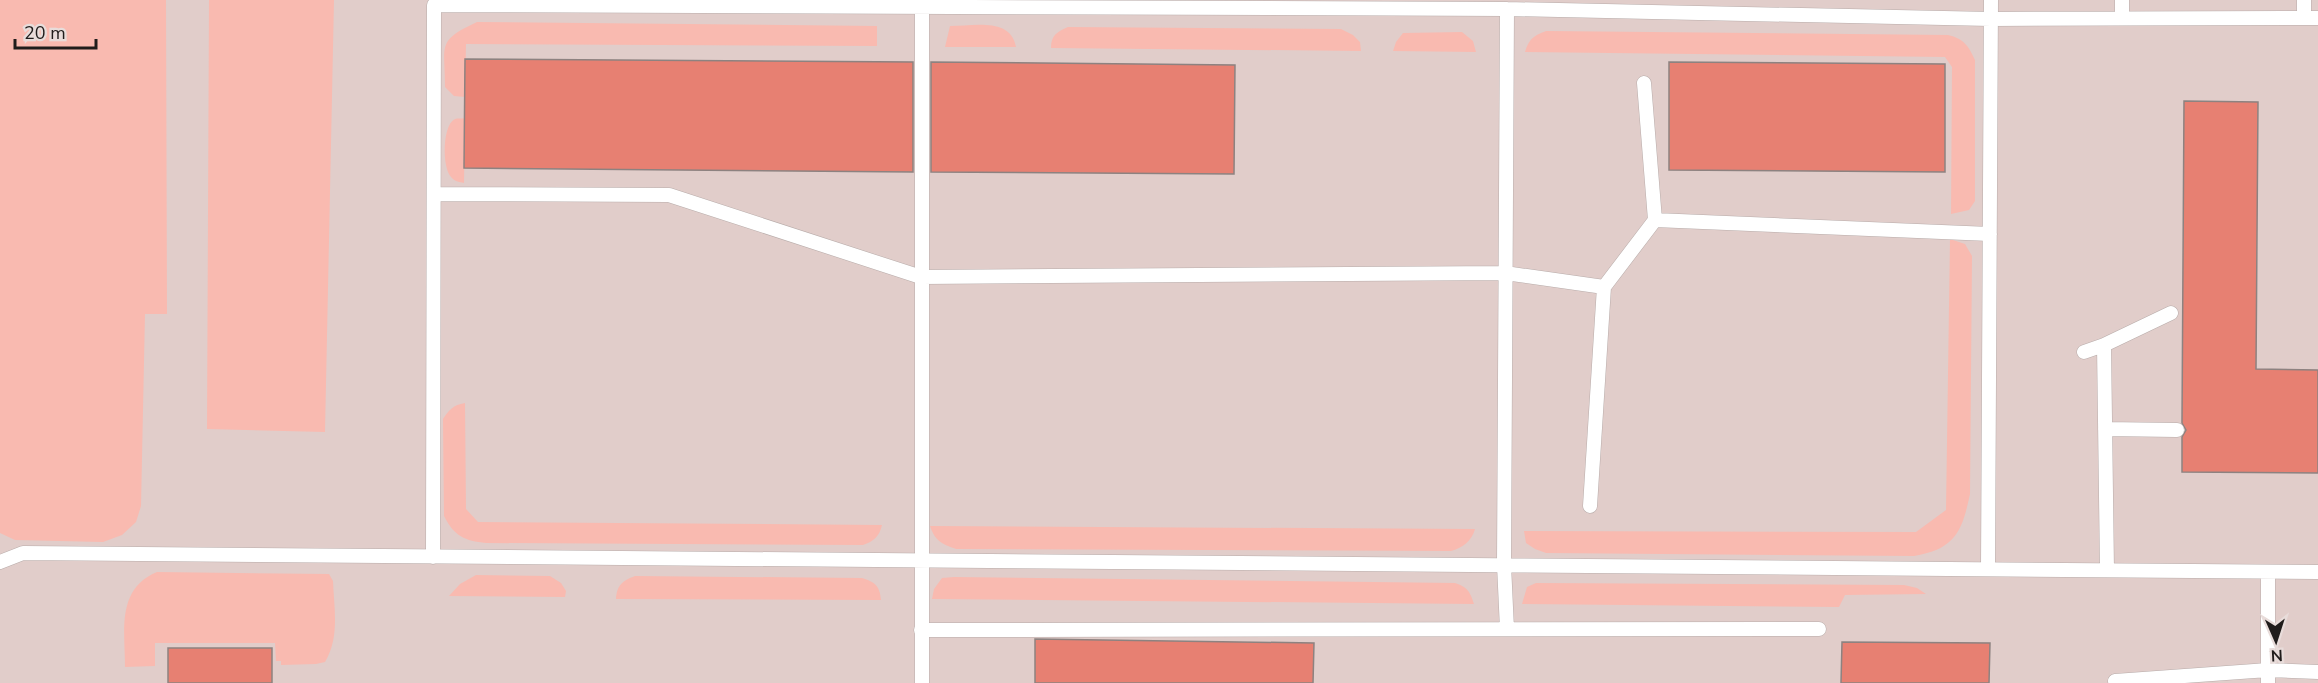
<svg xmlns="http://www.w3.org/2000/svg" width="2318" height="683" viewBox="0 0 2318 683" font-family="'Nunito Sans',sans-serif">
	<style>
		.built { fill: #e1cdca }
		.green { fill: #f9bab0 }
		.building { fill: #e78072; stroke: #8d8280; stroke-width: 1.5 }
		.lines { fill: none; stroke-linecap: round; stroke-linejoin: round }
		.service-casing { stroke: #b8acaa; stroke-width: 15 }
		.service { stroke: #fff; stroke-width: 14 }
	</style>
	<rect width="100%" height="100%" fill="#e8dcda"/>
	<!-- built -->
	<path class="built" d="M0 0H2318V683H0Z"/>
	<!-- green -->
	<path class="green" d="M0 0H166L167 314H145L141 506 136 522 122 535 103 542 15 540 0 533Z
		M209 0H334L325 432 207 429Z
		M477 22 877 26V46L466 44 465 97 454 96 445 87C445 45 436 41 477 22Z
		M950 26C973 26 1011 17 1016 47H945Z
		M1068 27 1341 29 1353 35 1360 42 1361 51 1051 48C1051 35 1057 32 1068 27Z
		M1546 31 1948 35C1964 39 1968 45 1975 60V201L1969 210 1951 214 1952 67 1945 57 1525 52C1529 39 1533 36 1546 31Z
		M1462 32 1473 41 1476 52 1393 51 1396 42 1403 33Z
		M465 118 464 183C459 182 454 181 451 177 442 168 442 125 455 119 458 118 462 119 465 118Z
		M1950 239 1965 244 1972 256 1970 494C1962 532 1955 549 1914 556L1546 553 1535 549 1526 543 1524 531 1916 532 1946 510Z
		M465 403 466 509 478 522 882 525C879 537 874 541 863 545L486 543C465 541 454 536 444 516L443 419C449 410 453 405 465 403Z
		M930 526 1475 529C1472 541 1462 548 1451 551L956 549C942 544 935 541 930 526Z
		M157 572 329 574 333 581C334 608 340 637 325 662L316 664 281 665V661H276L275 643H155V666L125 667C125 631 116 589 157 572Z
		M476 575 550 576 561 583 566 591 565 597 449 596 460 584Z
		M635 576 862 578C875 582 880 586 881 600L616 599C617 585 622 581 635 576Z
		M954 577 1455 583C1467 587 1470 591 1474 604L932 599 934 589 942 578Z
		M1536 583 1904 585 1917 588 1926 594 1845 595 1839 607 1522 604 1527 587Z"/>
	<!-- building -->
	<path class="building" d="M465 59 913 62V172L464 168Z
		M931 62 1235 65 1234 174 931 172Z
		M1669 62 1945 64V172L1669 170Z
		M2184 101 2258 102 2256 369 2318 370V473L2182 472V437L2186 430 2182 423Z
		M1035 639 1314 643 1313 683H1035Z
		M1842 642 1990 643 1989 683H1841Z
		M168 648H272V683H168Z"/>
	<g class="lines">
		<defs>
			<path id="service" d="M922 7V683
				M1507 9 1504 565 1507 629
				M2122 18V0
				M2304 18V0
				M1644 83 1655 220
				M434 194 669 195 921 277 1505 273 1604 287 1655 220 1990 234
				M2084 352 2104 345
				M2105 429 2177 430
				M1590 506 1604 287
				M433 557 434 5 1507 9 1991 19 2318 18
				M0 562 23 553 2318 572
				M1988 569 1991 0
				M2107 570 2104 345 2171 313
				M921 630 1819 629
				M2115 681 2268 670 2318 672
				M2268 683V572"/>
		</defs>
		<!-- service casing -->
		<use href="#service" class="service-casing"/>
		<!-- service -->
		<use href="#service" class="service"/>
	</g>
	<!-- north arrow -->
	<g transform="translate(2276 641) rotate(177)" stroke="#e8dcda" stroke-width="4.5" paint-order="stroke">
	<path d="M0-4.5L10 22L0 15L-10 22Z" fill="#201c1b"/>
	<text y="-9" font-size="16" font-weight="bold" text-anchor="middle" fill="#201c1b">N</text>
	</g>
	<!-- scale -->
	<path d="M15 39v9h81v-9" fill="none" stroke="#201c1b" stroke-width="3"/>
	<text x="24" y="39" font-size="18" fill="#201c1b" stroke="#e8dcda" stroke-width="4.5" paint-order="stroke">20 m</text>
</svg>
